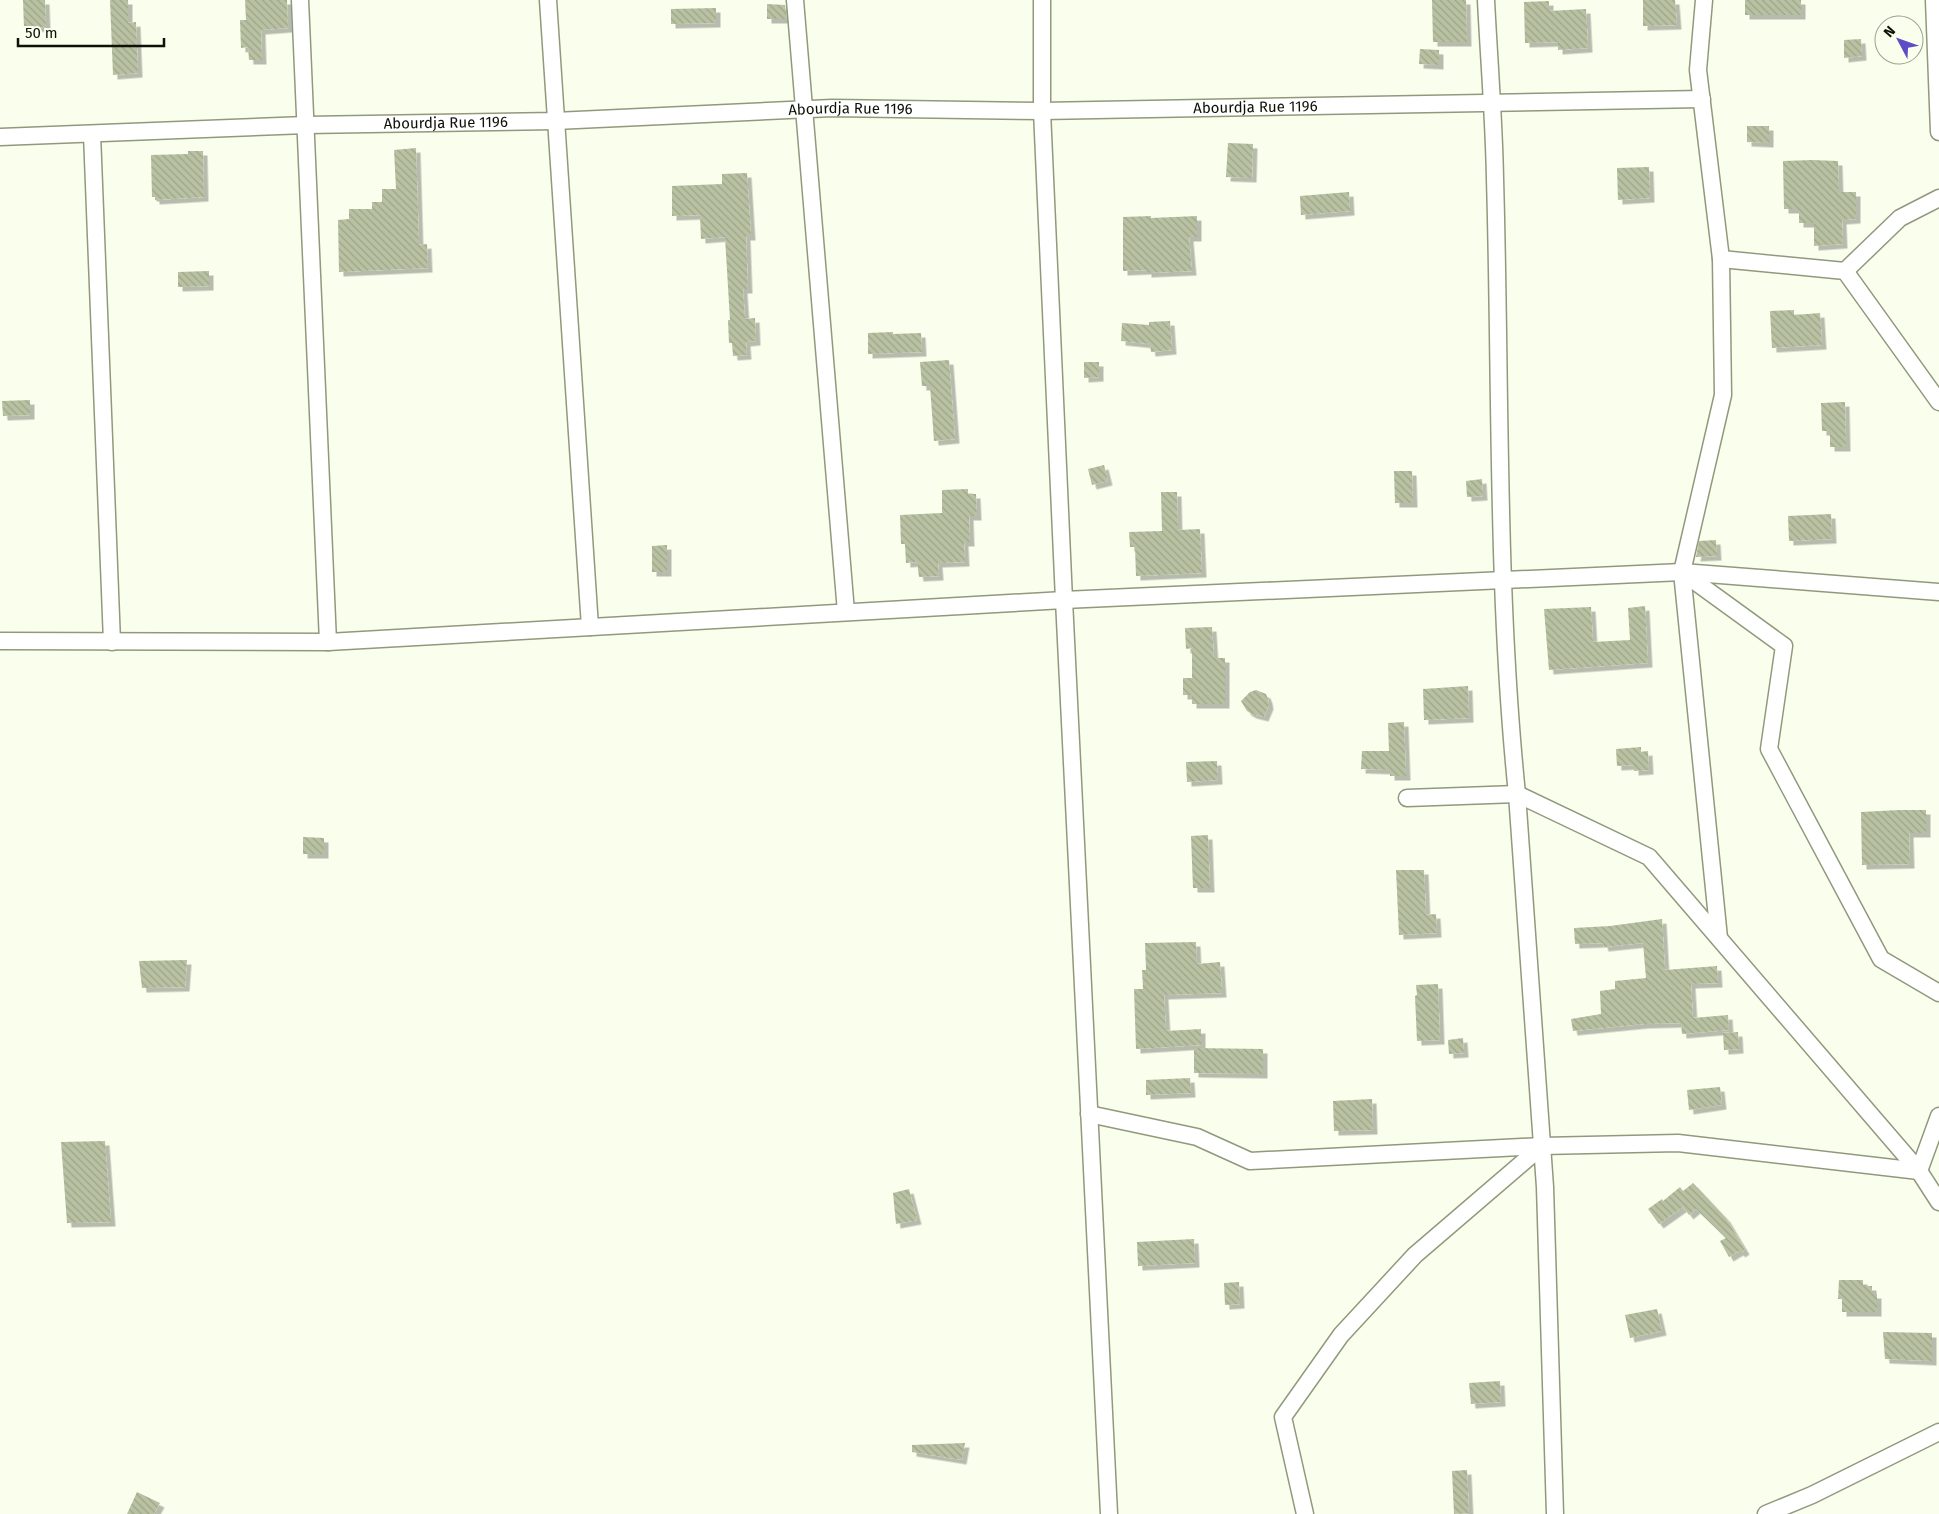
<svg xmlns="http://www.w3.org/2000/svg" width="1939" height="1514" viewBox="0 0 1939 1514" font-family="'Fira Sans',sans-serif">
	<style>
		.building { fill: url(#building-back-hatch); filter: url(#shadow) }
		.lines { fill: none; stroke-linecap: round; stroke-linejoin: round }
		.street-casing { stroke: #91997c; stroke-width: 19 }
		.street { stroke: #fff; stroke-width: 16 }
		.labels { text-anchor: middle; stroke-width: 4.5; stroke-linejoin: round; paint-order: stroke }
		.street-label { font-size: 15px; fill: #0e1107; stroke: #f9ffec }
	</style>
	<defs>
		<pattern id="building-back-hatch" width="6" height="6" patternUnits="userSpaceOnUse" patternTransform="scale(1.25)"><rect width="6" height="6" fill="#b8c1a2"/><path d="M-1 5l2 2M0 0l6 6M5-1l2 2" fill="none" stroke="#9da58a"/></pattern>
		<filter id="shadow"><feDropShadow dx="4.5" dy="4.5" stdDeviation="0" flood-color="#0004"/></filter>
	</defs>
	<rect width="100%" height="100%" fill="#f9ffec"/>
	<!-- building -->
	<path class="building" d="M23 0H45L46 27 24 28Z
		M110 0H128V23L136 22 138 73 113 75Z
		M245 0H287L288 28 261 30 262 60H249L248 47 241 48 240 20H246Z
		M1432 0H1466L1467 42H1433Z
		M1643 0H1675L1677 25 1643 26Z
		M1745 0H1801V15H1745Z
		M1549 1V11L1586 9 1588 48 1558 50V42L1525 43 1524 2Z
		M767 4 785 5 787 19H767Z
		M716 8V23L671 24V9Z
		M1861 39 1862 56 1844 58V40Z
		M1420 49 1439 50V65L1419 64Z
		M1747 126H1769V143L1747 142Z
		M1228 143 1253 144 1252 178 1226 177Z
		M416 148 419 245 427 244 428 268 339 272 338 220 349 219V209H372V202H382V189H396L394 150Z
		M188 151H203L204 197 155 200V197H152L151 155 188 154Z
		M1812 160 1838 161 1839 192H1856V219L1842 220 1843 244 1814 246V223H1799V209H1784L1783 161Z
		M1649 167 1650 198 1618 200 1617 168Z
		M747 173 751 236H746L748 289H743L745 319 755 318 756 341 746 342 747 355 733 356 732 343H729L728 320H730L725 237 701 239 700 215 672 216V186L722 184V174Z
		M1349 192 1350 211 1301 215 1300 196Z
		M1151 216V218L1197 216V237H1189L1192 271 1147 273V270L1123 271V217Z
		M209 271V286L178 287V272Z
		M1794 310V315L1820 313 1822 345 1772 348 1770 311Z
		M1170 321 1172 350 1151 352 1150 344 1121 341 1122 323 1149 325V322Z
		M893 332V334L921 333 922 352 868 354V333Z
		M949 360 955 439 934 441 930 386H922L920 362Z
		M1084 362H1099V377L1084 378Z
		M30 400V415L3 416 2 401Z
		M1845 402 1846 447H1830V431H1822L1821 403Z
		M1104 465 1108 481 1092 485 1088 469Z
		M1394 471H1412L1413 503H1395Z
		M1482 479 1483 496 1467 497 1466 481Z
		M968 489V494H976L977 516H969L970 542H964L965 562 938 563 939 576 919 577 917 562 906 563 905 544H901L900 515 942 513V490Z
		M1161 492H1177L1178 530 1200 529 1202 573 1136 576 1135 547H1130L1129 532 1162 531Z
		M1831 514 1832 539 1789 541 1788 516Z
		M1716 540 1717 556 1696 557 1699 541Z
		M667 545V572H652V546Z
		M1645 606 1648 663 1549 670 1544 609 1591 607 1593 642 1630 640 1628 608Z
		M1212 627 1214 658H1225V704H1192V695H1183V678H1192V648L1186 649 1185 628Z
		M1468 686 1469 718 1424 720 1423 689Z
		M1256 690 1266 694 1268 699 1269 705 1264 717 1252 714 1247 711 1241 701 1250 692Z
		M1404 722 1406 776H1390V770L1361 769 1362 751H1389L1388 723Z
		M1641 747V752L1648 751 1649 770 1634 771V765L1617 766 1616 749Z
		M1217 761 1218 780 1187 782 1186 762Z
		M1900 810H1926V833H1909L1910 864 1862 865 1861 812Z
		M1208 835 1210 888H1193L1191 836Z
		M303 837 324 838V854H303Z
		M1396 870H1424L1426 915 1436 914 1437 933 1399 935Z
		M1662 919 1665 970 1717 966 1718 983 1691 984 1693 1018 1728 1015 1729 1030 1682 1034 1681 1023 1644 1024 1573 1031 1571 1019 1601 1014 1600 991 1615 989V981L1646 978 1643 943 1604 947 1603 943 1575 944 1574 928 1610 926Z
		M1196 942 1197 964 1220 962 1222 993 1164 995 1166 1031 1201 1029V1045L1136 1049 1134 989H1143L1142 970H1146L1145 943Z
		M187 960 185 987 142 988 139 961Z
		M1438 984 1440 1040 1417 1041 1415 996 1417 995 1416 985Z
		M1738 1032 1739 1049 1724 1050 1723 1033Z
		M1463 1038 1464 1053 1449 1054 1448 1040Z
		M1194 1048 1263 1049V1074L1194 1073Z
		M1190 1078 1191 1093 1146 1095V1080Z
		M1720 1087 1722 1105 1689 1110 1687 1090Z
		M1372 1099 1373 1130 1334 1131 1333 1101Z
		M105 1141 111 1222 67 1223 61 1142Z
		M1693 1183 1726 1218 1745 1250 1741 1253 1739 1251 1729 1257 1720 1241 1726 1238 1696 1209 1689 1215 1683 1207 1659 1224 1648 1209 1662 1199 1663 1201 1680 1187 1683 1191Z
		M909 1189 917 1220 896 1224 893 1193Z
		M1194 1239 1195 1263 1138 1266 1137 1242Z
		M1839 1280H1863V1286H1872V1294H1877V1312H1842V1299H1838Z
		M1239 1282 1240 1304 1225 1305 1224 1283Z
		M1657 1309 1662 1331 1630 1338 1625 1315Z
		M1883 1332 1932 1333V1361L1885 1359Z
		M1500 1381 1501 1402 1471 1404 1469 1383Z
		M965 1443 962 1460 912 1452V1445Z
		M1467 1470 1469 1513 1454 1514 1452 1471Z
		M137 1492 160 1503 154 1514H127Z"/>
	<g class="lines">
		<defs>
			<g id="street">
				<path d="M300 0 328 642"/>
				<path d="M548 0 590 627"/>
				<path d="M795 0 846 612"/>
				<path d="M1042 0V111L1064 600 1109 1514"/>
				<path d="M1486 0C1489 60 1494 120 1495 179 1501 384 1496 590 1517 794L1545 1187 1555 1514"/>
				<path d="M1704 0 1698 70 1721 259 1723 395 1682 572 1719 938"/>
				<path d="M1934 0 1939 132"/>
				<path d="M92 134 112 642"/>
				<path id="s1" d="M0 137 306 125 555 121 832 108 1042 111 1702 99"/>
				<path d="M1721 259 1845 271 1939 402"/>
				<path d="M1845 271 1900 218 1939 198"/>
				<path d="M1682 572 1939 592"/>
				<path d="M0 641 328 642 1064 600 1682 572 1784 646 1769 749 1881 959 1939 993"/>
				<path d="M1407 798 1517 794 1649 857 1919 1171 1939 1202"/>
				<path d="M1089 1114 1197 1137 1250 1161 1542 1146 1678 1143 1919 1171 1939 1116"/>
				<path d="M1305 1514 1283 1417 1341 1335 1415 1255 1542 1146"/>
				<path d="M1766 1514 1812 1495 1939 1432"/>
			</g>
		</defs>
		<!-- street casing -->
		<use href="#street" class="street-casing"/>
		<!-- street -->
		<use href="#street" class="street"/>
	</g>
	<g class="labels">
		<!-- street labels -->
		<g class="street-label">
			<text dy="5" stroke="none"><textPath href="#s1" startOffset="1256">Abourdja Rue 1196</textPath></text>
			<text dy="5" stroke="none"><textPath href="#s1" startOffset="851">Abourdja Rue 1196</textPath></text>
			<text dy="5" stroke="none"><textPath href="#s1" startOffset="446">Abourdja Rue 1196</textPath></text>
		</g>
	</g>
	<!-- north arrow -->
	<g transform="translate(1899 40) rotate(311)"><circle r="24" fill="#f9ffec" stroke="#9ba090"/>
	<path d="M0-4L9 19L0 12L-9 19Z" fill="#5d4cc5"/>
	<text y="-8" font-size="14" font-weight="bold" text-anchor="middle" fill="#0e1107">N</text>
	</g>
	<!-- scale -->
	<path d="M18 38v8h146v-8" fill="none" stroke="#0e1107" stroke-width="2.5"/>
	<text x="25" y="38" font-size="15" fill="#0e1107" stroke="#f9ffec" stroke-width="4" paint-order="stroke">50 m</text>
</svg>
